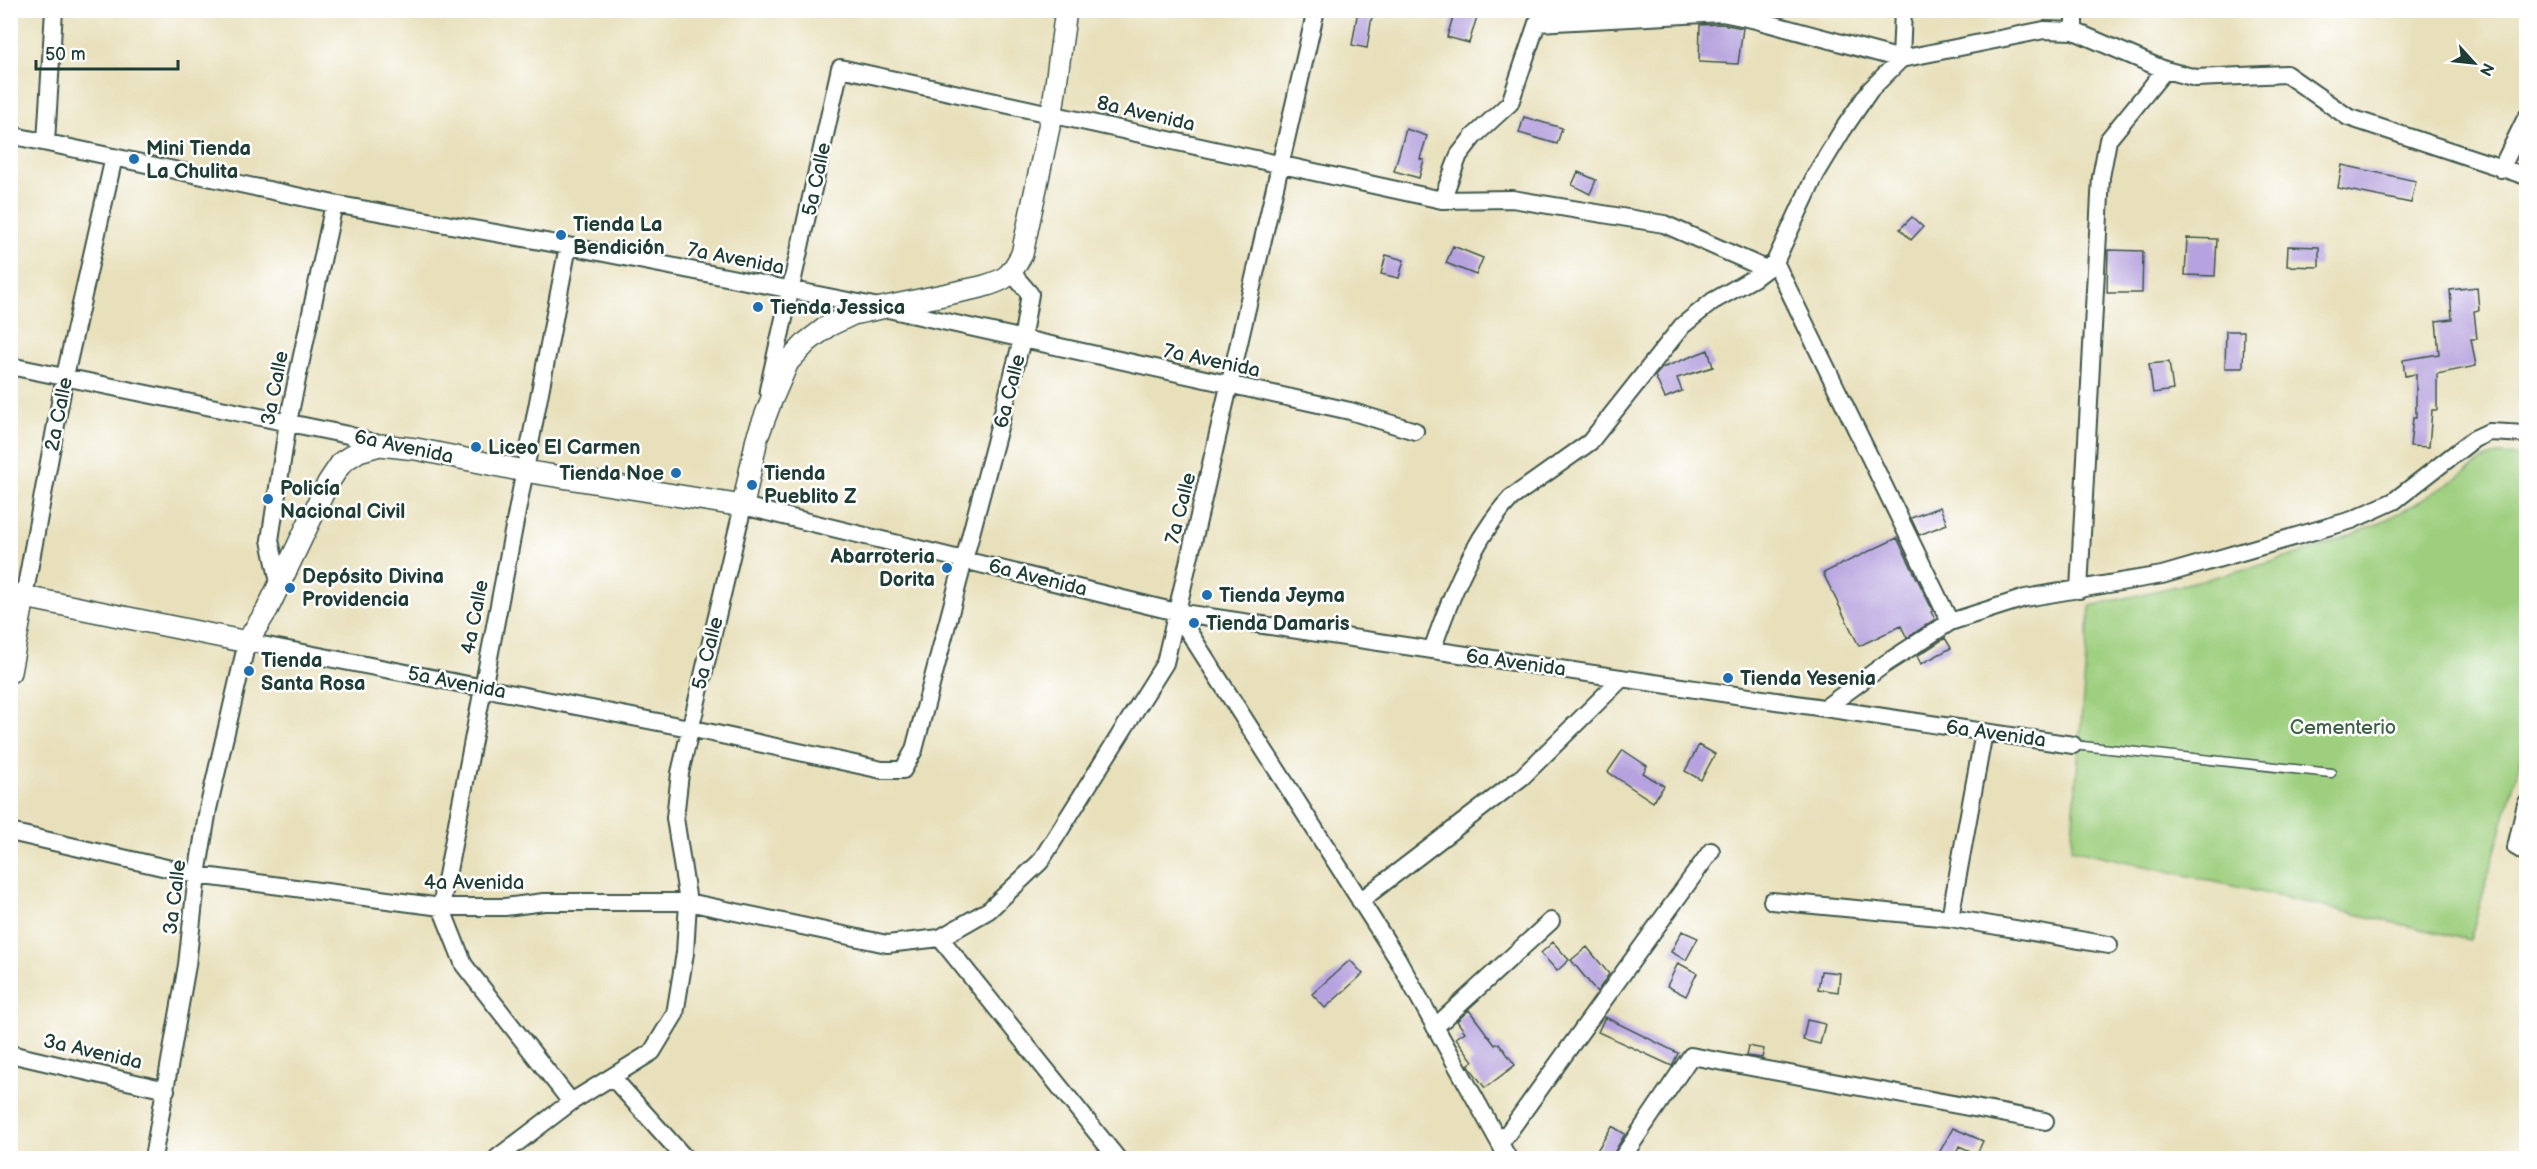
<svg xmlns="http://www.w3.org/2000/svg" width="2537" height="1169" viewBox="0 0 2537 1169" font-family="'Balsamiq Sans',sans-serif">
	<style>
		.green { fill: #9ecf7e; stroke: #5e8659; stroke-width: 1.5 }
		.building { fill: #b6a2de }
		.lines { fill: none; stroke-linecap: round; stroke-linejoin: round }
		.service-casing { stroke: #3d5548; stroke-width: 11 }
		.minor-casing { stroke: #3d5548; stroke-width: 20 }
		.tertiary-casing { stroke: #3d5548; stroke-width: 24 }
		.service { stroke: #fff; stroke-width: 8 }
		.minor { stroke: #fff; stroke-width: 16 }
		.tertiary { stroke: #fff; stroke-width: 21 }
		.poi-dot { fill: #1f6fb2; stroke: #fff; stroke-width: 2 }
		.labels { text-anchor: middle; stroke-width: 5; stroke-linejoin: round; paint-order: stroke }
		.street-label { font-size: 20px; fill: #1f3d34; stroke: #fff }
		.poi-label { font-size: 20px; font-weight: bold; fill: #1f3d34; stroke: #fff; text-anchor: start }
		.park-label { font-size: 20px; fill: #3f6246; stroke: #fff }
	</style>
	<rect width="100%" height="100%" fill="#fff"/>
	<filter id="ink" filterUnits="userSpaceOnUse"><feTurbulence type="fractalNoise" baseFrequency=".0167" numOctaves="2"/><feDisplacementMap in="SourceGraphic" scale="12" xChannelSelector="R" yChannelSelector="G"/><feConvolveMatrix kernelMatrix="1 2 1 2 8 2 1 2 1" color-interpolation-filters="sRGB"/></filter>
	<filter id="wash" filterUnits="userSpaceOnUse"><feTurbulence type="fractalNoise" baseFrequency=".008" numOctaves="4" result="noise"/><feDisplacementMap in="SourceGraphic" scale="24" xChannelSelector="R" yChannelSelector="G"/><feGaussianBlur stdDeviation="1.35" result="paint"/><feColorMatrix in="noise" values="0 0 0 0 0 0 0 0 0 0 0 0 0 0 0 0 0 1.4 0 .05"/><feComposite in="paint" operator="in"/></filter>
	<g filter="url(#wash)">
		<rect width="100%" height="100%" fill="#e8e0bb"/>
		<!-- green -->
		<path class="green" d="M2497 455 2526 456V741L2470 940 2071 849 2090 606C2195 581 2305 562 2401 512 2431 496 2459 476 2487 458Z"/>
		<g id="blocks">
			<!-- building -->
			<path class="building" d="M1358 10H1373L1367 48 1352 45Z
				M1455 10H1479L1469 43 1447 37Z
				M1721 24 1743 28 1738 64 1699 62 1700 25Z
				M1524 117 1562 128 1557 144 1519 133Z
				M1406 129 1427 136 1420 159 1424 160 1419 178 1394 171Z
				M2342 165 2416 181 2411 203 2338 188Z
				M1578 172 1596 180 1590 194 1572 185Z
				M1912 217 1923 227 1911 240 1900 229Z
				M2187 238 2217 239 2215 276 2185 275Z
				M1453 246 1483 258 1476 275 1446 263Z
				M2288 246 2319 247V267L2287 266Z
				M2108 250 2143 251 2142 293H2107Z
				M1386 255 1404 260 1399 278 1381 274Z
				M2477 287 2479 310 2474 311 2477 339H2471L2476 366 2437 374V410H2432L2429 447 2410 446 2413 418H2416V374L2405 376 2403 360 2439 354 2436 321 2452 319 2450 290Z
				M2226 331H2244L2243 368H2225Z
				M1708 350 1713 367 1677 378 1682 391 1665 398 1655 376 1662 368Z
				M2169 362 2173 390 2153 393 2149 364Z
				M1940 507 1947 524 1919 535 1911 518Z
				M1897 538 1933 611 1931 612 1935 619 1907 638 1901 626 1859 646 1823 573Z
				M1945 638 1951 648 1921 664 1917 656Z
				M1699 745 1715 754 1701 780 1685 771Z
				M1623 750 1647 766 1643 773 1664 786 1653 802 1608 772Z
				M1682 931 1698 938 1686 960 1671 952Z
				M1553 942 1569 960 1557 971 1541 953Z
				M1587 947 1609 974 1597 992 1571 960Z
				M1350 960 1363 974 1325 1008 1312 994Z
				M1678 963 1697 973 1686 996 1667 986Z
				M1821 971 1840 973 1838 992 1818 989Z
				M1469 1010 1495 1045 1499 1043 1515 1065 1485 1088 1468 1065 1473 1061 1456 1038 1465 1032 1457 1021Z
				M1605 1017 1678 1053 1672 1066 1598 1032Z
				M1807 1020 1825 1024 1820 1044 1803 1040Z
				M1748 1046 1764 1049 1762 1058 1746 1056Z
				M1612 1126 1625 1134 1611 1158H1606L1596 1152Z
				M1953 1128 1983 1141 1977 1154 1959 1146 1954 1158 1938 1155Z"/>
		</g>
	</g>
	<g filter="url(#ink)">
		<use href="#blocks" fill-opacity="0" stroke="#3d5548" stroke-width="1.5"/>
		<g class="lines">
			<defs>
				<path id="service" d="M2073 745 2331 773"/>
				<path id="minor" d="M2074 10V31
					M10 135 334 204 568 246 879 307 1350 411 1415 431
					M46 142 54 10
					M2501 169 2526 118
					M1442 200 1459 155 1473 137 1510 103 1537 23 1722 13 1756 20 1901 59 2044 30 2074 31 2165 70 2196 78 2286 74 2348 117 2526 176
					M568 246 441 907 464 965 571 1102
					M1775 262 1950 622
					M10 366 348 435 380 445
					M768 390 840 68 1442 200 1512 199 1664 224 1766 269
					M279 582 270 540 288 422 334 204
					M2079 590 2101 177 2108 140 2165 70
					M24 597 65 376 114 157
					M1176 612 1397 958 1508 1158
					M1432 650C1450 599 1469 549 1503 507L1511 498 1590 442 1682 326 1713 301 1754 278 1775 262 1816 174 1842 131 1870 90 1901 59 1903 10
					M1825 708 1885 664 1950 622 2025 598 2162 575 2352 520 2394 501 2474 439 2489 432 2526 434
					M2526 804 2516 847 2526 853
					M10 832 197 875 441 907H505L544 902H688L887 944 940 938 989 910 1040 862 1165 663 1316 10
					M1360 901 1522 777 1622 678
					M1772 901 1950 918 1984 732
					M1950 918 2109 945
					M940 938 1117 1158
					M1435 1027 1551 921
					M10 1054 166 1090
					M612 1077 685 1158
					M1500 1144 1711 851
					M153 1158 187 965 197 875 208 809 247 642 689 728 882 770H903L914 750 1022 340 1030 294 1012 273
					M497 1158 571 1102 652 1052 675 1014 685 953 688 902 675 818 680 773 743 506 1176 612 2073 745
					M1622 1158 1691 1056 2045 1121"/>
				<path id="tertiary" d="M10 594 247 642 267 610 328 483 342 462 359 451 380 445 416 449 524 471 743 506 757 438 771 401 788 362 807 342 828 326 853 314 981 287C1006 280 1010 277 1022 254L1052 113 1066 10
					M10 672 24 597"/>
			</defs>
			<!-- service casing -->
			<use href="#service" class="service-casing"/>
			<!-- minor casing -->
			<use href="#minor" class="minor-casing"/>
			<!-- tertiary casing -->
			<use href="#tertiary" class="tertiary-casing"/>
			<!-- service -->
			<use href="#service" class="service"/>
			<!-- minor -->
			<use href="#minor" class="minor"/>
			<!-- tertiary -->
			<use href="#tertiary" class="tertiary"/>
		</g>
	</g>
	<!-- markers -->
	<g class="poi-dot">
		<circle cx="134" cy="159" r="6"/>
		<circle cx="561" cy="235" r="6"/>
		<circle cx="758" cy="307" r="6"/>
		<circle cx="476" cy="447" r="6"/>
		<circle cx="676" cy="473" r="6"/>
		<circle cx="752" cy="485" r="6"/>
		<circle cx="268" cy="499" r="6"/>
		<circle cx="947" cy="568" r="6"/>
		<circle cx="290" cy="588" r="6"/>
		<circle cx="1207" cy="595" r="6"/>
		<circle cx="1194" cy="623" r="6"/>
		<circle cx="249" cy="671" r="6"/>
		<circle cx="1728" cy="678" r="6"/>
	</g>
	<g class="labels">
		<!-- street labels -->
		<g class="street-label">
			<text transform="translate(1146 113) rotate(13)" y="7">8a Avenida</text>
			<text transform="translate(816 179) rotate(-78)" y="7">5a Calle</text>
			<text transform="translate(736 258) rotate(11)" y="7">7a Avenida</text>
			<text transform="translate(1212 360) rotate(12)" y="7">7a Avenida</text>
			<text transform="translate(274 388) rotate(-79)" y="7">3a Calle</text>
			<text transform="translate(1009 391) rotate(-76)" y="7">6a Calle</text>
			<text transform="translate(58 414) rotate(-79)" y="7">2a Calle</text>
			<text transform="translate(404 446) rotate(12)" y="7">6a Avenida</text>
			<text transform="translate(1180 508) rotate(-76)" y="7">7a Calle</text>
			<text transform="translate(1038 577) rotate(14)" y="7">6a Avenida</text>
			<text transform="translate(474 617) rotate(-79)" y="7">4a Calle</text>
			<text transform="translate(707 653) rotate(-76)" y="7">5a Calle</text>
			<text transform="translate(1516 662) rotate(8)" y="7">6a Avenida</text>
			<text transform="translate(457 682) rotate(11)" y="7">5a Avenida</text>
			<text transform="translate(1996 733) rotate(8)" y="7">6a Avenida</text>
			<text x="474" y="889">4a Avenida</text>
			<text transform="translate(174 897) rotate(-83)" y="7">3a Calle</text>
			<text transform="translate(93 1051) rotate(13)" y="7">3a Avenida</text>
		</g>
		<!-- poi labels -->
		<g class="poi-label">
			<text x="146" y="155">Mini Tienda<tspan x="146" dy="23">La Chulita</tspan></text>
			<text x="573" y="231">Tienda La<tspan x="573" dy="23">Bendición</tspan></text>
			<text x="770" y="314">Tienda Jessica</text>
			<text x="488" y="454">Liceo El Carmen</text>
			<text x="664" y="480" text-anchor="end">Tienda Noe</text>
			<text x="764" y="480">Tienda<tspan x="764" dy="23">Pueblito Z</tspan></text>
			<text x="280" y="495">Policía<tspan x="280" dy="23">Nacional Civil</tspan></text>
			<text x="935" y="563" text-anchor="end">Abarroteria<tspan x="935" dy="23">Dorita</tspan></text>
			<text x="302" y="583">Depósito Divina<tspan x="302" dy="23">Providencia</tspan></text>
			<text x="1219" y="602">Tienda Jeyma</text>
			<text x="1206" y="630">Tienda Damaris</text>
			<text x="261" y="667">Tienda<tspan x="261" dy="23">Santa Rosa</tspan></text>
			<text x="1740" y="685">Tienda Yesenia</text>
		</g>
		<!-- park labels -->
		<g class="park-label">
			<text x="2343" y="734">Cementerio</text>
		</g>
	</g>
	<!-- margin -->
	<rect width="2537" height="1169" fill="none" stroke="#fff" stroke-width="36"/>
	<!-- north arrow -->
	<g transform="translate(2474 63) rotate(117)" stroke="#ffffff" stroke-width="4.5" paint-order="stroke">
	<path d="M0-4.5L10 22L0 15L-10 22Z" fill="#1f3d34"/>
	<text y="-9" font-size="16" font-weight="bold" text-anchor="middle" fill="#1f3d34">N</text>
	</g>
	<!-- scale -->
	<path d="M36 60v9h142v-9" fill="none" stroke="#1f3d34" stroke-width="3"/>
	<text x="45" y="60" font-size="18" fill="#1f3d34" stroke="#ffffff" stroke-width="4.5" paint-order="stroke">50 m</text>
</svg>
